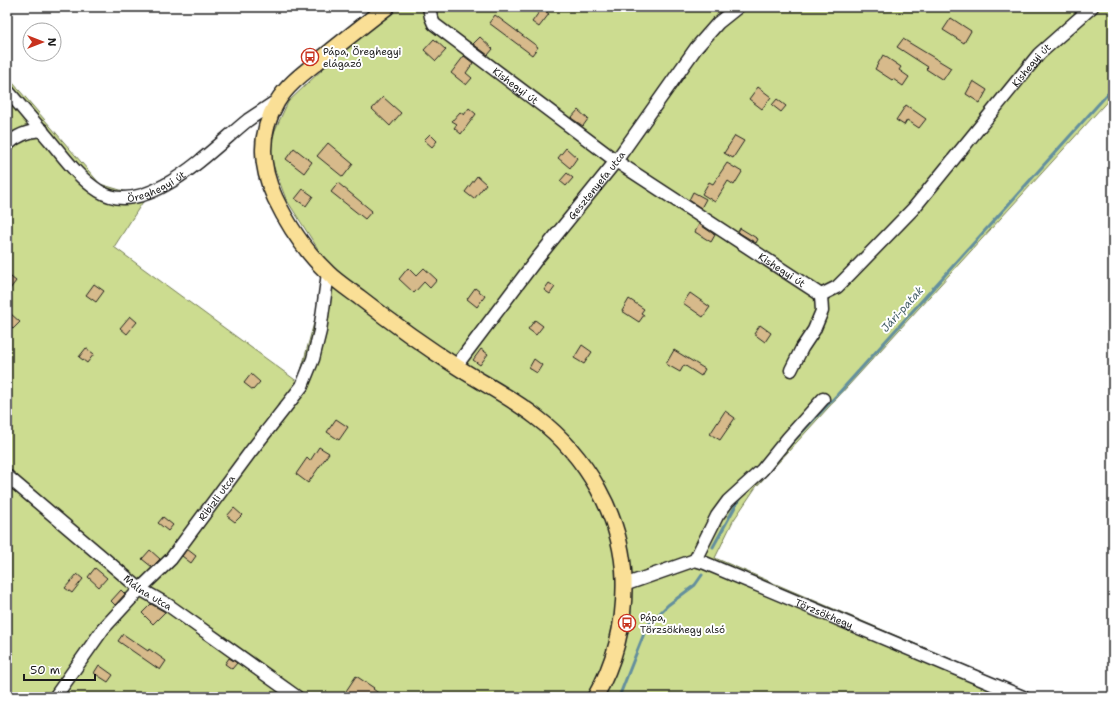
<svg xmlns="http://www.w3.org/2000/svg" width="1120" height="704" viewBox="0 0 1120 704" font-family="'Shantell Sans',sans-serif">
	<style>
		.green { fill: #ccdc90; stroke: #747c56 }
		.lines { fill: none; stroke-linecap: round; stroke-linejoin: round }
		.stream { stroke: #638f9d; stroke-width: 3 }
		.building { fill: #d7ba8b; stroke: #1c1c1c }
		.minor-casing { stroke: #1c1c1c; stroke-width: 15 }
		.major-casing { stroke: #1c1c1c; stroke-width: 18 }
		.minor { stroke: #fff; stroke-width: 12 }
		.major { stroke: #fadf96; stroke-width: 15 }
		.labels { text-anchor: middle; stroke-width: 4; stroke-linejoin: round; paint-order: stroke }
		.poi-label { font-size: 10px; fill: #1c1c1c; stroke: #fff; text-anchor: start }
		.street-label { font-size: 10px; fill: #1c1c1c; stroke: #fff }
		.water-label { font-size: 11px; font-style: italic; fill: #455f67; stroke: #fff }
	</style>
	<rect width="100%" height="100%" fill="#fff"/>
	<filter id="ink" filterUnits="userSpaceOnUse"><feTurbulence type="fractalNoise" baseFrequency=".025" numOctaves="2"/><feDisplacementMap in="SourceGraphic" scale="8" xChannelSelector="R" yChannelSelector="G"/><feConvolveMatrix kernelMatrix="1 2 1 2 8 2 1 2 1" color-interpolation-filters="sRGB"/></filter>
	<g filter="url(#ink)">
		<!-- green -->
		<path class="green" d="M388 7H1113V95L756 487 733 521 715 558 1039 697H7V76L100 184 127 192 153 186 114 247 298 382 315 319 327 263 286 199 273 165 269 143 288 102Z"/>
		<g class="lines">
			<!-- stream -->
			<path class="stream" d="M788 447 838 394 1113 88
				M713 547 741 496
				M619 697 647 626 668 605 695 585 702 575"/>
		</g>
		<!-- building -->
		<path class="building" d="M542 8 549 14 539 27 532 22Z
			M495 15 538 47 532 55 489 23Z
			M951 18 971 31 964 43 943 30Z
			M480 37 493 49 488 55 473 44Z
			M434 39 446 50 436 61 424 50Z
			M903 39 951 68 943 80 926 69 928 67 897 47Z
			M883 55 901 67 899 70 909 77 903 86 893 79 892 80 875 69Z
			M464 56 473 63 466 73 472 78 466 85 451 73Z
			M973 81 987 90 980 103 966 94Z
			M758 87 771 97 762 109 749 99Z
			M383 97 401 113 390 126 372 109Z
			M777 99 786 106 781 112 772 105Z
			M906 105 926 119 919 128 907 120 904 125 896 120Z
			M469 108 476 114 461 134 454 128 457 124 452 121 460 112 464 115Z
			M578 110 588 119 583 126 571 118Z
			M430 134 437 141 432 147 424 140Z
			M735 136 744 141 733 158 724 153Z
			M328 143 353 164 343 177 317 156Z
			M294 148 312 162 304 173 286 159Z
			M566 148 577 158 570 168 558 158Z
			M727 163 742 172 734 185 728 181 715 202 702 194 709 182 713 184Z
			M567 173 573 178 566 186 560 181Z
			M477 176 486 184 474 199 465 192Z
			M338 183 372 211 365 219 331 192Z
			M303 189 313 196 306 206 295 199Z
			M693 192 706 199 701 208 689 200Z
			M699 224 715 235 711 242 695 232Z
			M740 228 758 239 756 243 738 232Z
			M408 268 416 276 424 268 437 280 430 288 424 282 414 293 399 279Z
			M7 274 16 281 7 293Z
			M549 283 555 287 550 294 544 290Z
			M94 284 104 291 96 302 86 295Z
			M475 288 485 296 477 307 467 299Z
			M690 293 710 307 703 317 683 303Z
			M629 299 644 309 641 313 644 315 639 322 622 311Z
			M11 314 20 322 13 329 7 324V318Z
			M130 316 137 322 127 334 120 328Z
			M535 320 543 326 536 335 528 329Z
			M760 325 771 333 765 342 754 334Z
			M582 345 592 352 584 364 574 358Z
			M86 348 94 354 87 363 79 357Z
			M481 349 488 354 480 365 473 360Z
			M674 350 705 369 701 376 684 365 680 372 666 364Z
			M534 359 542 365 537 373 529 368Z
			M251 374 260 382 253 390 244 383Z
			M725 411 735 418 720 440 710 434Z
			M336 419 348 427 339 440 327 432Z
			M319 447 329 453 308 483 296 474 307 458 310 461Z
			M234 508 242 515 235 522 227 516Z
			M163 517 173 525 168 531 158 523Z
			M187 549 196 556 191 563 182 556Z
			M150 550 160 559 152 567 142 559Z
			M95 568 107 578 99 587 88 577Z
			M77 574 83 579 72 593 65 588Z
			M121 590 125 594 115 605 111 601Z
			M151 604 165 612 153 624 142 613Z
			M123 634 148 651 149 649 166 661 160 670 118 641Z
			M229 658 237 663 232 669 225 664Z
			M99 665 113 675 108 682 94 673Z
			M356 676 374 688 373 689 384 697H342Z"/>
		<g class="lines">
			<defs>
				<g id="minor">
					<path id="s1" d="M429 7 431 17 434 24 616 161 821 295"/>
					<path id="s2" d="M7 90C22 108 37 125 52 143 66 160 80 179 99 191 146 221 214 147 248 120 258 113 268 107 278 100"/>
					<path d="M7 145C17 135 28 131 42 130"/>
					<path id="s3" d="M821 295 837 287 849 275 913 209 1039 54 1092 7"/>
					<path id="s4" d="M456 366 536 260 616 161 696 48 718 23 738 7"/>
					<path d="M791 370 802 348 814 330 822 311 821 295"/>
					<path id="s5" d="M7 476 140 589 168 605 297 697"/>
					<path d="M695 560 717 516 728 501 762 470 788 438 823 399"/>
					<path id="s6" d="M624 585 695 560 705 563 1023 697"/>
					<path id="s7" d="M55 697 103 629 140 589 171 559 251 451 302 386 313 359 320 331 328 273"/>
				</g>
				<path id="major" d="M387 7C366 23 346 39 326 55 309 69 288 83 277 102 259 133 260 166 275 198 288 225 305 251 327 272 336 281 348 289 359 297 391 322 424 346 459 368 484 384 512 398 536 417 586 455 622 516 624 579 625 621 616 661 595 697"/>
			</defs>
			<!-- minor casing -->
			<use href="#minor" class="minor-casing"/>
			<!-- major casing -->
			<use href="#major" class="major-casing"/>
			<!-- minor -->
			<use href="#minor" class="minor"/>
			<!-- major -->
			<use href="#major" class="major"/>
		</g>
	</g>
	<!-- icons -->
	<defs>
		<symbol id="bus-ring" viewBox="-11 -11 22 22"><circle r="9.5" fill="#fff" stroke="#c8321e" stroke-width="1.5"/><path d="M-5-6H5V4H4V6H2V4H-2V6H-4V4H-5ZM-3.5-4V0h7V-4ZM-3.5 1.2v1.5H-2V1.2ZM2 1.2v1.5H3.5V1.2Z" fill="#c8321e"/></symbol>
	</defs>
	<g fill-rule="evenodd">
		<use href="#bus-ring" x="300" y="47" width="20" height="20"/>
		<use href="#bus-ring" x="617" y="613" width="20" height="20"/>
	</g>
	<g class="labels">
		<!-- poi labels -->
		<g class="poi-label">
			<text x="323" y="55">Pápa, Öreghegyi<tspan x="323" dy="12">elágazó</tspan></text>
			<text x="640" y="621">Pápa,<tspan x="640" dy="12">Törzsökhegy alsó</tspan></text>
		</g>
		<!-- street labels -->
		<g class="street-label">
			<text dy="4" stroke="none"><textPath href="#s3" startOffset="313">Kishegyi út</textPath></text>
			<text dy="4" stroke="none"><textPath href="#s1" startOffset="120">Kishegyi út</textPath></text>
			<text dy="4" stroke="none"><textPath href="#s2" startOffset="198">Öreghegyi út</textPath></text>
			<text dy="4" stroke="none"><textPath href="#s4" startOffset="229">Gesztenyefa utca</textPath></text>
			<text dy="4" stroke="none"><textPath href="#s1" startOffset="444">Kishegyi út</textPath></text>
			<text dy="4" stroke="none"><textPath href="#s7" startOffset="257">Ribizli utca</textPath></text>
			<text dy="4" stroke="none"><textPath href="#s5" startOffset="183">Málna utca</textPath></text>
			<text dy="4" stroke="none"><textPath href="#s6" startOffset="215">Törzsökhegy</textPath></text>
		</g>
		<!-- water labels -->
		<g class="water-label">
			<text transform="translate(902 309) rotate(-48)" y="4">Jári-patak</text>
		</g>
	</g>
	<!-- margin -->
	<rect width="1120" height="704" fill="none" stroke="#fff" stroke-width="24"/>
	<rect x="12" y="12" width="1096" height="680" fill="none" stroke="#1c1c1c" stroke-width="1.5" filter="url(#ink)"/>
	<!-- north arrow -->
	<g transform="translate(42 42) rotate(90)"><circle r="19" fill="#ffffff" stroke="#a4a4a4"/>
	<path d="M0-3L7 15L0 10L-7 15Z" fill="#c8321e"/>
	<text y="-6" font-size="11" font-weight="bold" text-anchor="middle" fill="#1c1c1c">N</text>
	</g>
	<!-- scale -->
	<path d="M24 674v6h71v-6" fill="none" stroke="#1c1c1c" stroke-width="2"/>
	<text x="30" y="674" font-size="12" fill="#1c1c1c" stroke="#ffffff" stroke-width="3" paint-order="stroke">50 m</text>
</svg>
